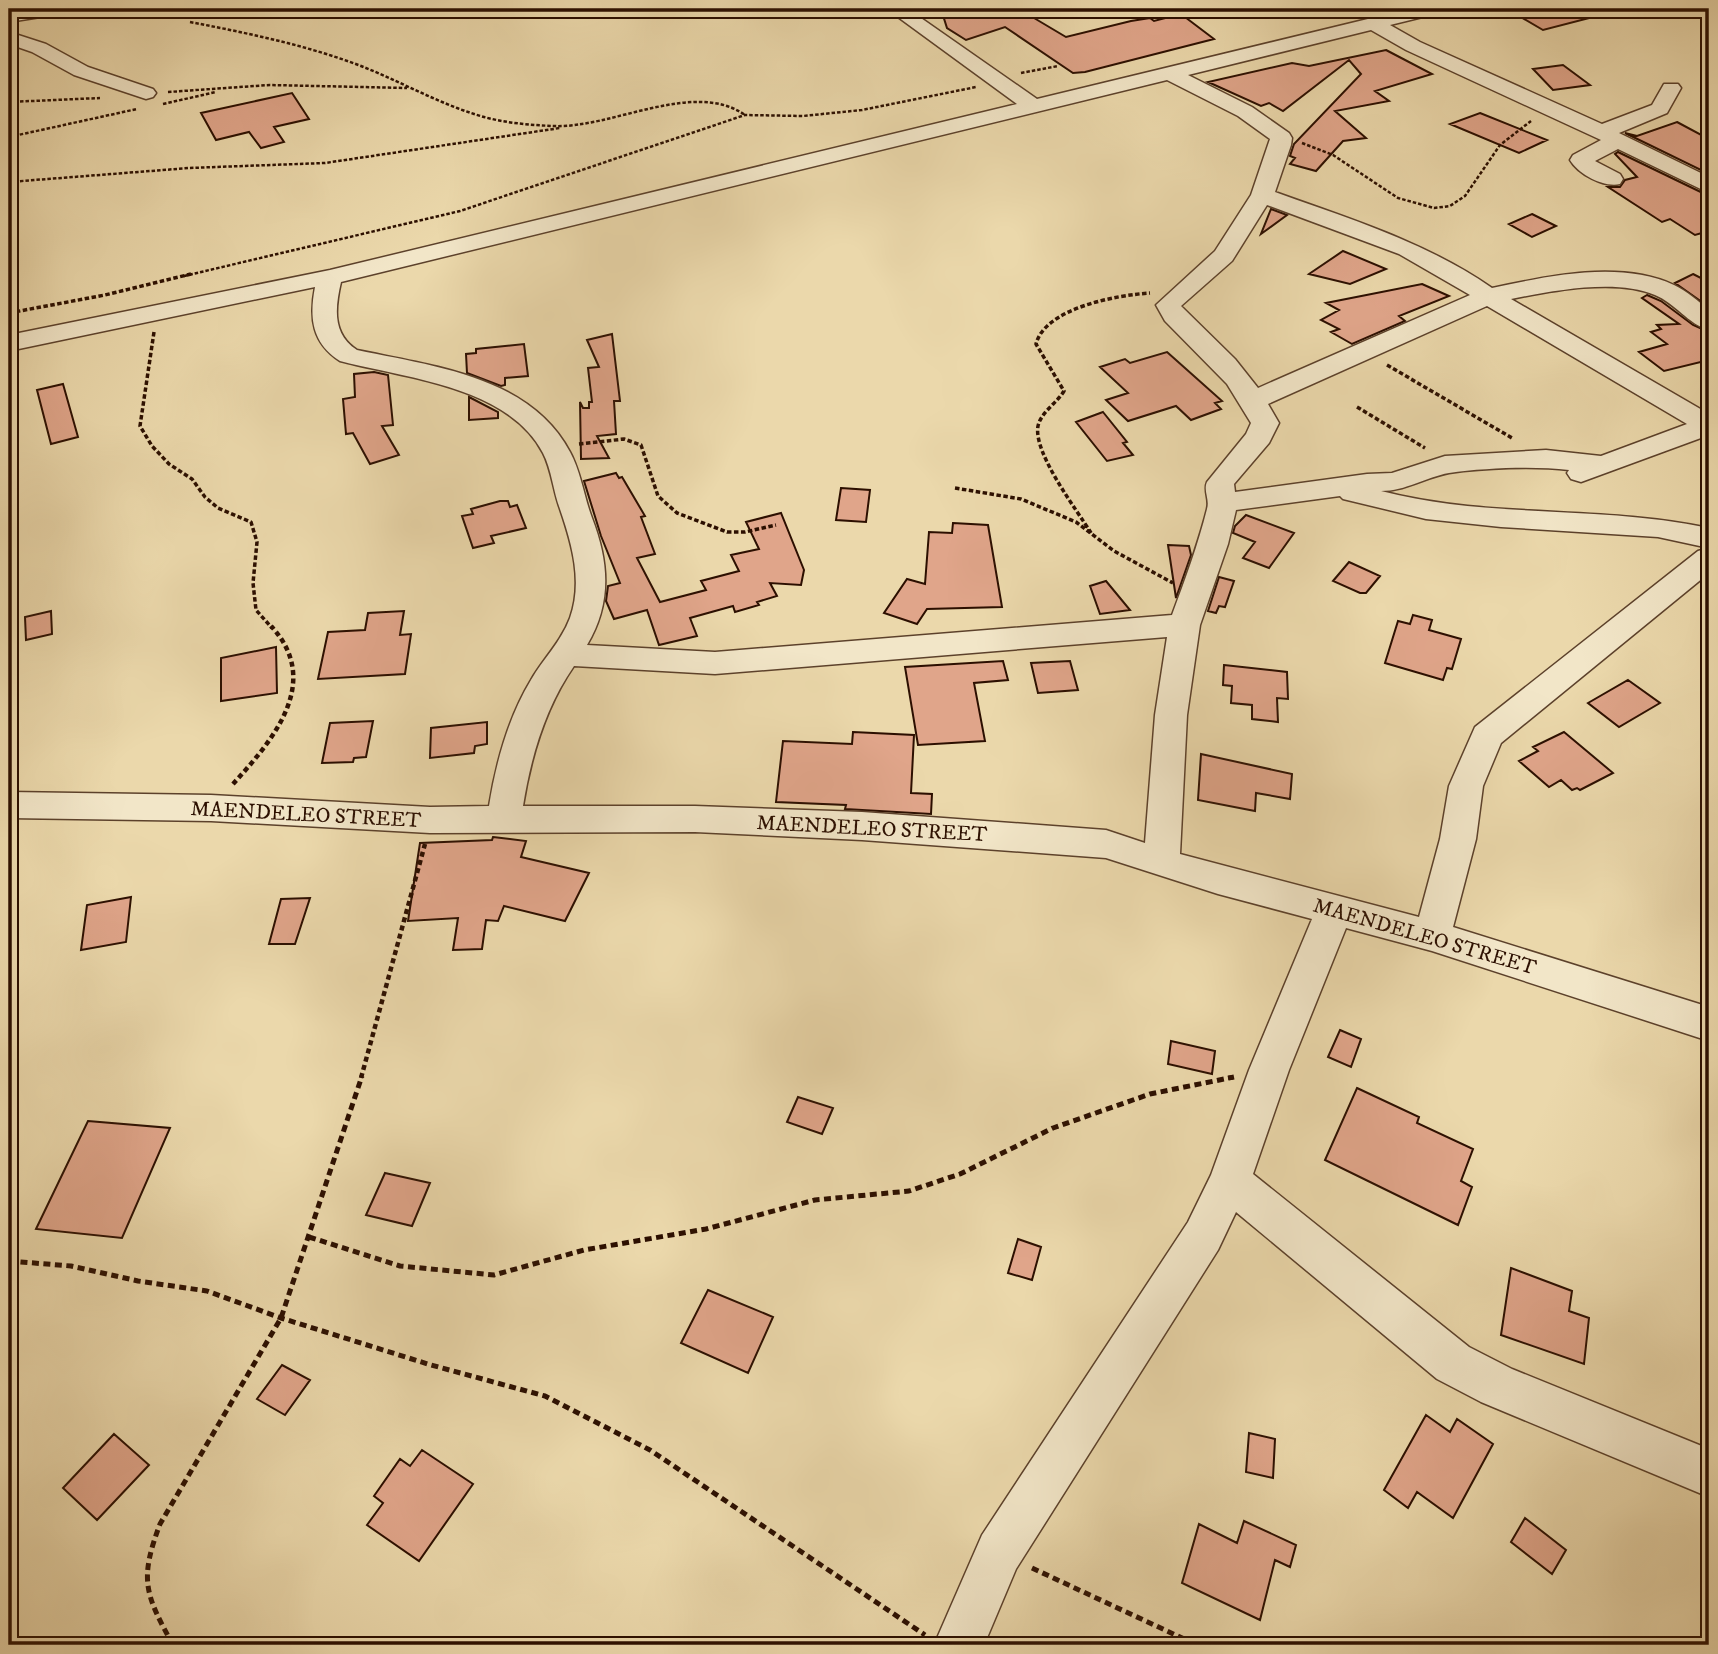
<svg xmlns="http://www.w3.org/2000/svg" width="1718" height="1654" viewBox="0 0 1718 1654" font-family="'IM FELL DW Pica',serif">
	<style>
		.building { fill: #e0a58a; stroke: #2c0f00; stroke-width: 2 }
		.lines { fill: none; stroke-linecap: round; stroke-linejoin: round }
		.minor-casing { stroke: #5c412b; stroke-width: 3 }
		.path-far3 { stroke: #2c0f00; stroke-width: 2.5; stroke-dasharray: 3.5 2; stroke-linecap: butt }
		.path-far2 { stroke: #2c0f00; stroke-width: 3.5; stroke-dasharray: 4.5 2.5; stroke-linecap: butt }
		.path-far1 { stroke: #2c0f00; stroke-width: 4.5; stroke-dasharray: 5 3.5; stroke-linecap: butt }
		.path { stroke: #2c0f00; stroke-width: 5; stroke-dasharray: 7 4.5; stroke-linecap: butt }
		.minor { fill: #f2e6c8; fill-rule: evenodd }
		.labels { text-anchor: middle; stroke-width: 7; stroke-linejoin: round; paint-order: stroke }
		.street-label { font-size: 21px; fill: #2c0f00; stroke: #f2e6c8 }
	</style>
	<rect width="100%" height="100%" fill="#ebd8ab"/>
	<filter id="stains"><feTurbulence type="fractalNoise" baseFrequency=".00286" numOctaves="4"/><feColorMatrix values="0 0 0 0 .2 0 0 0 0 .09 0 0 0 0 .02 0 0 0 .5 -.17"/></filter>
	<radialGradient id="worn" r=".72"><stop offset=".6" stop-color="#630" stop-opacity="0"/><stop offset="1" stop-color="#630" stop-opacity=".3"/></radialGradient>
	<!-- building -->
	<path class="building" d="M941 9H1049L1050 14 1034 18 1066 37 1131 21 1150 18 1154 21 1181 14 1214 39 1085 72 1073 73 1005 27 966 40 947 28Z
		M1507 9H1596L1597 16 1543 30Z
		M1386 50 1432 74 1375 91 1389 101 1335 111 1366 138 1343 141 1316 171 1290 164 1295 158 1290 156 1294 144 1361 74 1349 60 1283 111 1269 103 1261 106 1208 82 1292 63 1309 66Z
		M1563 65 1590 85 1553 90 1533 69Z
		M292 93 309 119 274 127 284 142 261 148 249 132 216 140 201 113Z
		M1480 113 1547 140 1519 153 1450 124Z
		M1677 122 1709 139V174L1625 133 1637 136Z
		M1618 152 1709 196V231L1695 235 1670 219 1662 222 1608 187H1620L1625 180 1637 177 1615 154Z
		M1271 209 1287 215 1261 234Z
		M1532 214 1556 226 1532 237 1509 224Z
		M1343 251 1386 269 1350 284 1309 274Z
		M1693 274 1709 282V307L1675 283Z
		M1422 284 1449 296 1399 316 1405 321 1352 344 1331 332 1339 329 1321 320 1339 310 1326 303Z
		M1647 295 1661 301 1693 325 1709 332V360L1664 371 1639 352 1667 344 1651 332 1661 329 1657 325 1679 324 1642 298Z
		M612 334 620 401H614L616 434 597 436 609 458 581 459 580 402 583 408H589V402H592L588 368 599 367 587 340Z
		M524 344 528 376 505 378V385L501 386 467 373 466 354 476 353V349Z
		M1167 352 1222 401 1215 403 1221 409 1191 420 1176 406 1128 421 1106 400 1128 393 1100 367 1125 359 1130 363Z
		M374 372 388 375 393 425 382 426 399 455 370 464 353 433 346 434 343 399 355 397 354 374Z
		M63 384 78 437 51 444 37 390Z
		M469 397 498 412V418L469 420Z
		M1103 412 1127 442 1123 443 1133 455 1107 461 1076 422Z
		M616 473 619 478 622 477 645 516 641 517 655 554 637 558 660 602 706 590 701 581 739 571 731 555 759 549 746 522 781 513 804 570 801 585 770 583 777 596 757 602 759 605 735 612 733 606 690 618 697 636 659 645 647 610 614 619 606 601 608 586 620 583 601 536 584 481Z
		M841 488 870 490 866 522 836 520Z
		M500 501H508L510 507 517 505 526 528 491 536 494 543 473 548 462 516 473 514 471 509Z
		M1246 515 1294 533 1269 568 1243 558 1255 542 1233 533 1235 526Z
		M953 523 988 525 1002 607 927 609 917 624 884 613 907 579 925 584 929 532 952 533Z
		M1168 545 1189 546 1191 555 1176 598Z
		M1349 562 1380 576 1366 593H1360L1333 581Z
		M1219 577 1234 581 1225 607 1219 606 1216 613 1208 611Z
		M1106 581 1130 610 1100 614 1090 586Z
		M51 611 52 634 26 640 25 617Z
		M404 611 400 635 411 634 405 674 318 679 328 632 365 630 368 613Z
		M1413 615 1432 620 1429 630 1461 639 1452 669 1447 668 1443 680 1385 663 1398 621 1410 624Z
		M276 647 277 693 221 701V658Z
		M1003 661 1008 680 974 683 985 741 918 745 905 667Z
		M1070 661 1078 690 1038 693 1031 663Z
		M1224 665 1287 672 1288 699 1277 698 1278 722 1252 719V705L1231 703 1232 686 1223 685Z
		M1628 680 1660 703 1619 727 1588 703Z
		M373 721 366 757 354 758 353 762 322 763 330 723Z
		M487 722V744L475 746 474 753 430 758 431 728Z
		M853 732 914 735 911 793 932 794 931 814 845 809 846 805 776 802 783 741 852 744Z
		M1564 732 1613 773 1580 790 1577 788 1572 790 1561 780 1549 787 1519 761 1538 751 1533 747Z
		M1201 754 1292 774 1290 799 1256 793 1255 811 1198 800Z
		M493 837 526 841 521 857 589 873 565 921 504 906 498 921 486 920 482 949 453 950 458 918 408 921 420 843 492 840Z
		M131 897 126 942 81 950 87 905Z
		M310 898 295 944H269L281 899Z
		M1340 1030 1361 1039 1351 1067 1328 1057Z
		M1171 1041 1215 1051 1212 1074 1168 1064Z
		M1357 1088 1419 1117 1417 1123 1473 1149 1461 1181 1472 1187 1458 1225 1325 1160Z
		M798 1097 833 1108 822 1134 787 1122Z
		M88 1121 170 1128 122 1238 36 1229Z
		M385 1173 430 1183 412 1226 366 1215Z
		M1018 1239 1041 1247 1032 1280 1008 1273Z
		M1511 1268 1572 1291 1569 1311 1589 1318 1584 1364 1501 1335Z
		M708 1290 773 1317 748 1373 681 1343Z
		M282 1365 310 1380 285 1415 257 1399Z
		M1426 1415 1450 1432 1457 1419 1493 1444 1453 1518 1417 1492 1408 1508 1384 1490Z
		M1249 1433 1275 1439 1273 1478 1246 1472Z
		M114 1434 149 1465 97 1520 63 1488Z
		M422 1450 473 1484 419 1561 367 1525 383 1503 374 1496 400 1459 410 1466Z
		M1525 1518 1566 1550 1552 1574 1511 1542Z
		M1244 1521 1296 1545 1290 1567 1275 1560 1260 1620 1182 1583 1199 1524 1237 1543Z"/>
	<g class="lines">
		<defs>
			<path id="minor" d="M18 9H63L53 15 9 22V10Z
				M887 9H908L1037 99 1409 9H1442L1439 13 1390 25 1420 42 1602 124 1652 105 1664 84H1678L1681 88 1667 113 1619 133 1709 177V193L1618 149 1595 161 1620 174 1623 179 1620 184C1604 188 1578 174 1570 160L1573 155 1601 140 1406 50 1371 30 1188 75 1252 107 1289 133 1292 138 1291 145 1275 192C1350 219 1426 242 1492 288 1548 276 1620 260 1674 285 1687 291 1698 301 1709 310V330C1688 324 1675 303 1655 295 1616 278 1551 291 1511 299L1709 414V435L1581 482 1571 479 1567 473 1569 470C1533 466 1485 468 1449 473 1426 477 1406 491 1381 491 1488 519 1602 505 1709 528V548L1658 537 1501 527 1426 519 1343 499 1340 496 1236 510 1228 544 1200 625 1187 715 1180 854 1419 917 1440 839 1449 786 1475 727 1698 551 1709 548V573L1501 743 1483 786 1476 839 1453 927 1709 1007V1041L1432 951 1346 928 1289 1070 1253 1174 1469 1347 1512 1369 1709 1449V1497L1481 1402 1437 1379 1236 1212 1218 1250 1016 1569 984 1645H934L982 1535 1188 1222 1211 1175 1249 1070 1312 919 1218 894 1106 858 862 840 695 832 430 833 211 821 9 818V792L211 795 430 807 489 806C496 763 508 718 531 680 543 659 561 642 570 618 583 582 572 544 560 509 553 491 552 470 543 453 508 386 404 378 340 361 312 343 309 318 315 287L9 351V335L330 270 1017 104ZM1167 80 1238 116 1270 139 1251 195 1215 251 1156 305 1165 321 1227 384 1251 423 1246 434 1207 482C1203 491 1210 499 1207 509 1198 545 1185 580 1172 615L715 652 587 645C612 603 609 562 592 518 584 497 581 472 570 452 530 376 432 366 357 350 332 334 335 308 341 282ZM1267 205 1399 254 1470 295 1258 388 1235 359 1181 306 1232 261ZM1487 306 1687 424 1601 456 1546 450 1445 456 1392 473 1367 474 1235 492 1234 484 1269 443 1279 423 1268 404ZM1167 637 1155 715 1145 843 1106 830 862 812 695 806H523C531 756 545 708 574 666L715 674Z
				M9 32 46 44 88 67 153 89 156 93 153 97 146 99 74 75 32 52 9 44Z"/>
		</defs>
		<!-- minor casing -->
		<use href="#minor" class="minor-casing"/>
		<!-- path-far3 -->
		<path class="path-far3" d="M190 22C247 33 306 45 361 66 402 82 441 105 484 117 506 123 530 125 553 126 611 129 694 79 745 115
			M1021 73 1058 66
			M168 92 270 85 407 88
			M9 102 100 98
			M163 104 216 92
			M9 137 137 109
			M1302 143 1333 155 1398 198 1434 208 1450 206 1465 196 1500 145 1531 121
			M9 182 189 168 325 163 560 128
			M184 276 460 211 745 115 803 116 862 110 976 87"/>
		<!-- path-far2 -->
		<path class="path-far2" d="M9 313 105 295 191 274
			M154 332 140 426 152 446 169 464 192 479 205 497 218 508 251 522 257 542 253 583 256 610 272 628
			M1387 365 1512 438
			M1357 407 1425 448
			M579 444 624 439 641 445 658 496 677 513 727 532H745L776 525
			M955 488 1021 499 1076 522 1114 551 1173 583
			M1091 533C1077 510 1033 453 1038 426 1041 412 1057 403 1064 391L1036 344C1045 308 1117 295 1150 293"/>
		<!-- path-far1 -->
		<path class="path-far1" d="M233 784C273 740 323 682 271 626
			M361 1078 425 844
			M1228 1078 1234 1077"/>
		<!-- path -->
		<path class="path" d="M309 1237 400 1266 494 1275 584 1250 706 1229 815 1200 909 1191 960 1174 1053 1128 1150 1094 1234 1077
			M9 1261 71 1266 138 1281 207 1291 281 1318 431 1365 545 1396 650 1450 925 1635
			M1032 1568 1197 1645
			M173 1645C145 1594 139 1580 160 1524L281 1318 362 1076"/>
		<!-- minor -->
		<use href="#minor" class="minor"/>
	</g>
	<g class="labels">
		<!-- street labels -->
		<g class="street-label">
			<text transform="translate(306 814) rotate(3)" y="7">MAENDELEO STREET</text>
			<text transform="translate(872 828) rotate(3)" y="7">MAENDELEO STREET</text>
			<text transform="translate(1425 936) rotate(16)" y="7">MAENDELEO STREET</text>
		</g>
	</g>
	<!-- margin -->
	<rect width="1718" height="1654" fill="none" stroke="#ebd8ab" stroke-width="35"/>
	<rect x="10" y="10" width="1697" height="1633" fill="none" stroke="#2c0f00" stroke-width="3.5"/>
	<rect x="18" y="18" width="1683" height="1619" fill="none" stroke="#2c0f00" stroke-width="2"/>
	<rect width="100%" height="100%" filter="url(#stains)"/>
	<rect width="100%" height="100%" fill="url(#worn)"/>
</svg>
